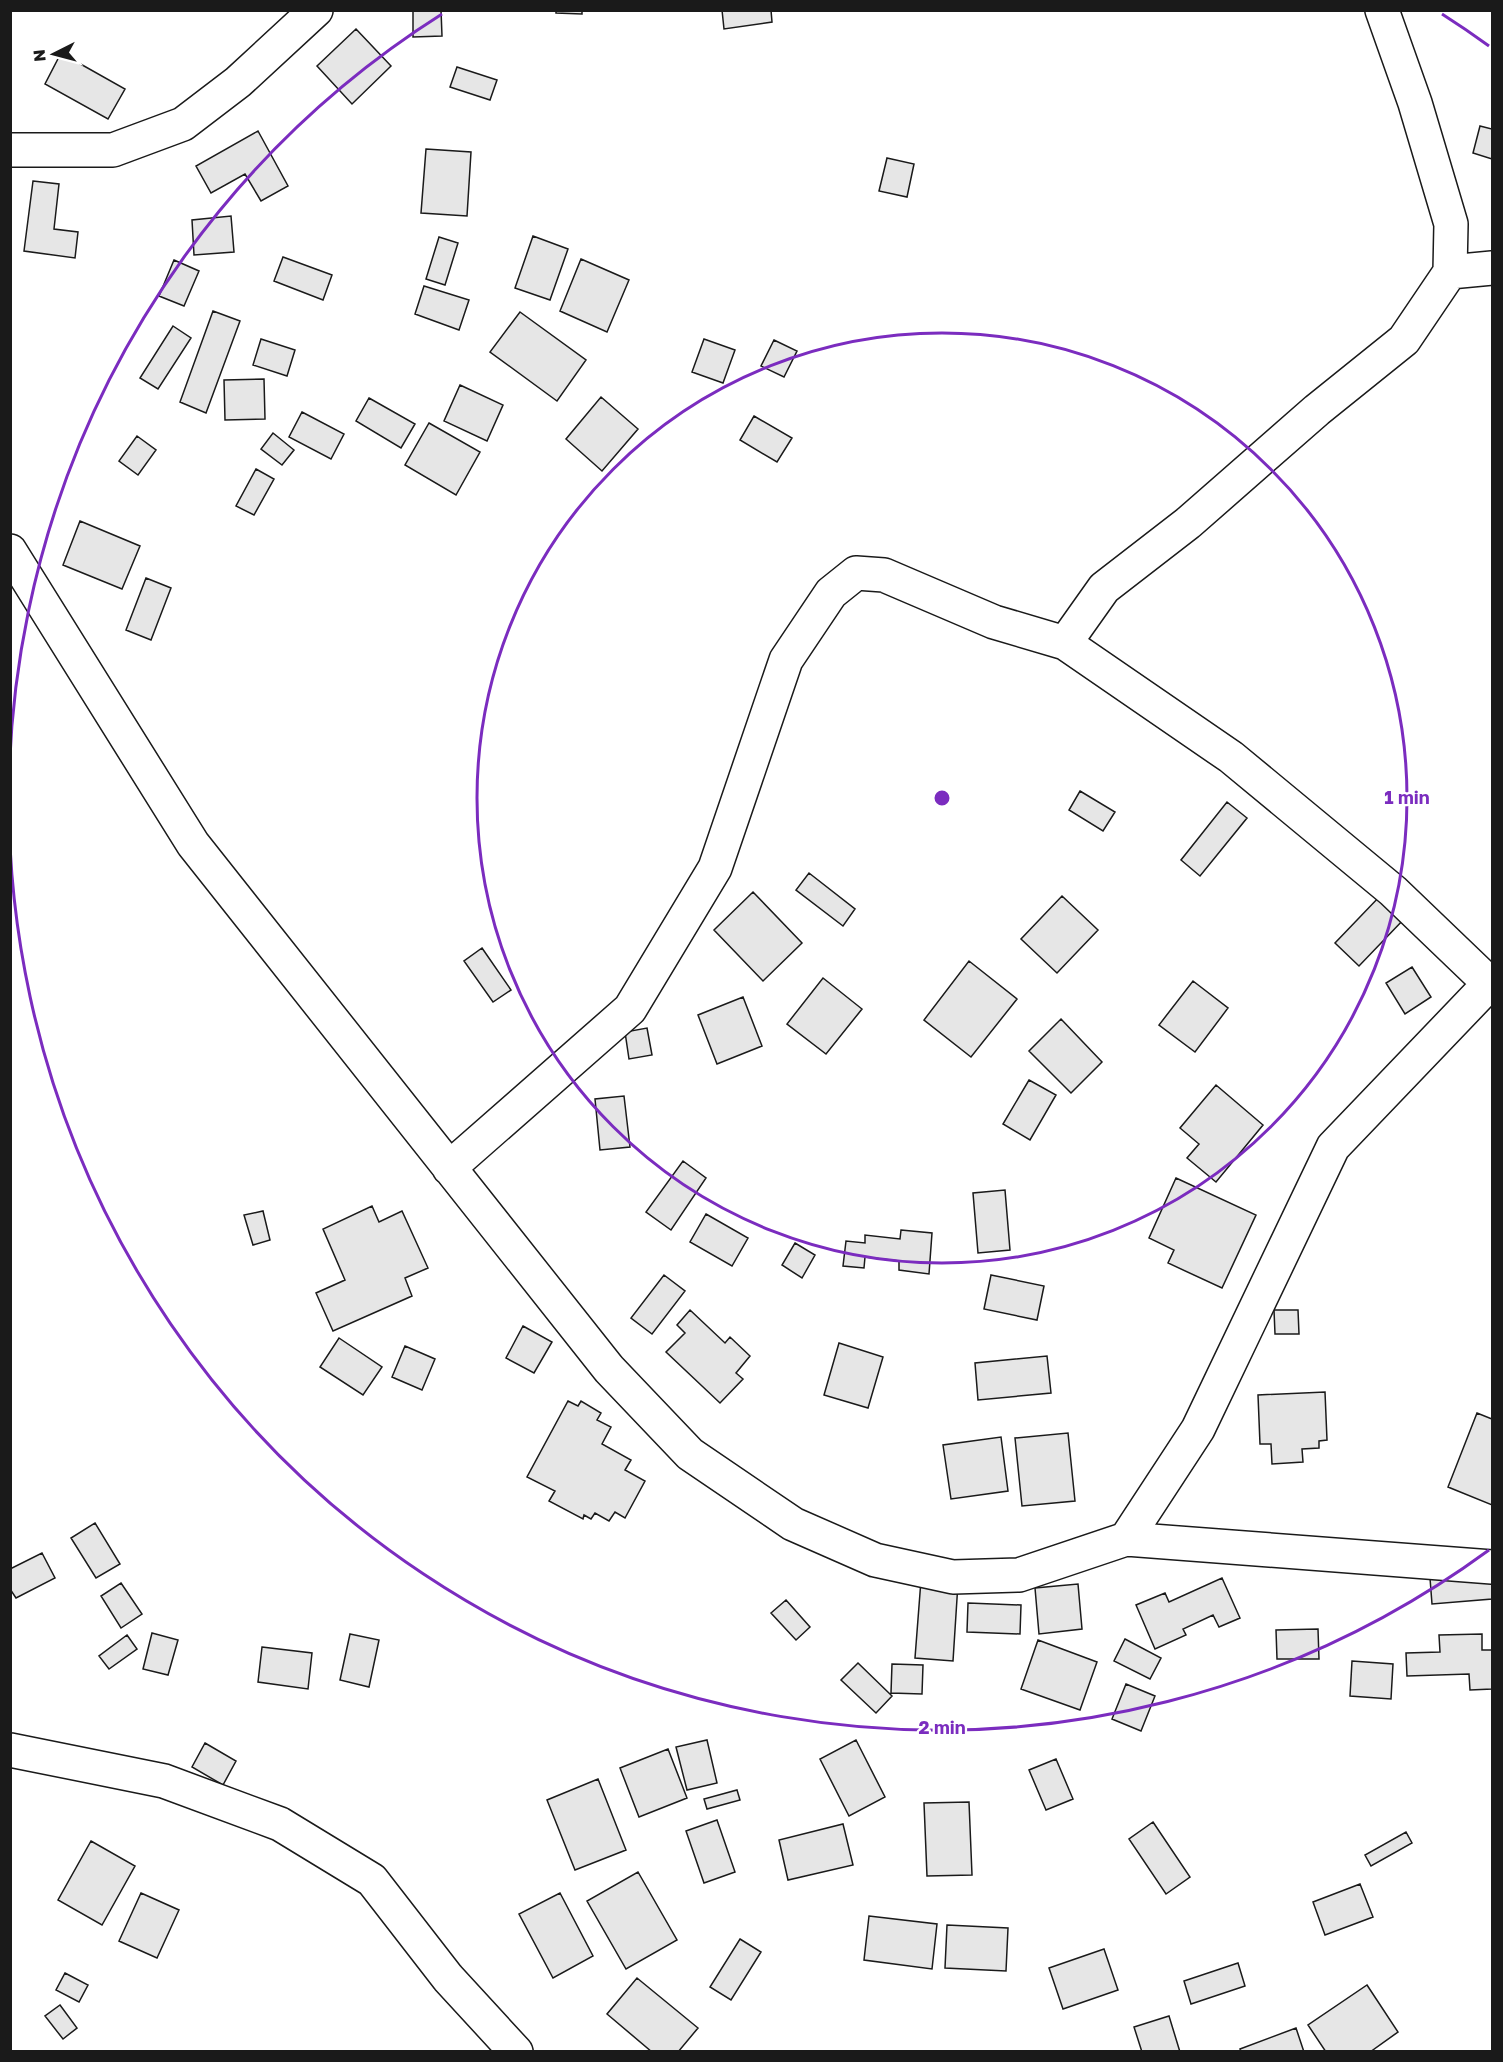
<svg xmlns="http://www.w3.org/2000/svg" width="1503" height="2062" viewBox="0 0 1503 2062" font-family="'Golos Text',sans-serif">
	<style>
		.building { fill: #e6e6e6; stroke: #1a1a1a; stroke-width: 1.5 }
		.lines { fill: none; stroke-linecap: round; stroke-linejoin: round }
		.minor-casing { stroke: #1a1a1a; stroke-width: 36 }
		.minor { stroke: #fff; stroke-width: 33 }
		.ring { fill: none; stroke: #7b2cbf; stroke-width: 3 }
		.centre { fill: #7b2cbf; stroke: #fff; stroke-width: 3 }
		.ring-label { font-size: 18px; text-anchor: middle; font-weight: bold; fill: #7b2cbf; stroke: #fff; stroke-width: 4.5; stroke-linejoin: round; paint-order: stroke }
	</style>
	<rect width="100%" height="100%" fill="#fff"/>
	<!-- building -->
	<path class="building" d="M413 10H441L442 36 413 37Z
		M556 10H582V14L556 13Z
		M722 10H771L772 22 724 29Z
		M356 29 391 66 352 104 317 66Z
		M61 53 125 89 108 119 45 84Z
		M457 67 497 80 490 100 450 87Z
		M1480 126 1492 129V159L1473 153Z
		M258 131 288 186 261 201 245 174 211 193 196 166Z
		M426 149 471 152 467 216 421 213Z
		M887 158 914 164 907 197 879 191Z
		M33 181 59 184 54 229 78 232 75 258 24 251Z
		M231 216 234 252 194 255 192 220Z
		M533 236 568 249 550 300 515 288Z
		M439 237 458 243 445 285 426 279Z
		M283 257 332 275 323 300 274 281Z
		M581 259 629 280 607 332 560 311Z
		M174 260 199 271 184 306 159 296Z
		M424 286 469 300 459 330 415 314Z
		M213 311 240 321 206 413 180 402Z
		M520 312 586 360 557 401 490 352Z
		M173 326 191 338 158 389 140 378Z
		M261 339 295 350 287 376 253 365Z
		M704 339 735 350 723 383 692 372Z
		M774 340 797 351 784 377 761 366Z
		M264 379 265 419 225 420 224 380Z
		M460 385 503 405 487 441 444 421Z
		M601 397 638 429 602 471 566 439Z
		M369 398 415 424 401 448 356 421Z
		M302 412 344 434 331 459 289 437Z
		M754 416 792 438 777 462 740 440Z
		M429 423 480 452 456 495 405 465Z
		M273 433 294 450 282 465 261 449Z
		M137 436 156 450 138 475 119 461Z
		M256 469 274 479 254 515 236 506Z
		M80 521 140 546 122 589 63 565Z
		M146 578 171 588 151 640 126 630Z
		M1080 791 1115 812 1103 831 1069 810Z
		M1227 802 1247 818 1200 876 1181 860Z
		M809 873 855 909 843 926 796 890Z
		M753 892 802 943 763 981 714 930Z
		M1381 895 1405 918 1359 966 1335 943Z
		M1062 896 1098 930 1057 973 1021 939Z
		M482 948 511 990 493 1002 464 961Z
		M969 961 1017 999 971 1057 924 1020Z
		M1412 967 1431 997 1405 1014 1386 983Z
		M823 978 862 1009 826 1054 787 1024Z
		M1193 981 1228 1008 1195 1052 1159 1025Z
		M743 997 762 1046 717 1064 698 1015Z
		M1061 1019 1102 1062 1071 1093 1029 1051Z
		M647 1028 652 1055 629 1059 625 1032Z
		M1029 1080 1056 1095 1030 1140 1003 1124Z
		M1216 1085 1263 1125 1216 1182 1187 1158 1199 1144 1180 1128Z
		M624 1096 630 1147 600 1150 595 1099Z
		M683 1161 706 1178 671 1230 646 1212Z
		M1176 1178 1256 1215 1222 1288 1168 1263 1174 1250 1149 1238Z
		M1005 1190 1010 1250 978 1253 973 1193Z
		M372 1206 379 1222 402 1211 428 1268 405 1278 412 1296 333 1331 316 1293 345 1280 323 1229Z
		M263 1211 270 1240 253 1245 244 1215Z
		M706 1214 748 1238 732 1266 690 1242Z
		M901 1230 932 1233 929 1274 899 1270V1261L865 1257 864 1268 843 1266 846 1241 865 1243V1235L900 1239Z
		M795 1243 815 1255 802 1278 782 1265Z
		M664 1275 685 1291 652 1334 631 1318Z
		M991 1275 1044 1286 1037 1320 984 1309Z
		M690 1310 725 1343 730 1337 750 1356 736 1373 743 1379 720 1403 666 1352 685 1333 677 1325Z
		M1274 1310H1298L1299 1334H1275Z
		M523 1326 552 1342 534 1373 506 1358Z
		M339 1338 382 1367 363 1395 320 1367Z
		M839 1343 883 1357 868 1408 824 1395Z
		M405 1346 435 1359 422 1390 392 1377Z
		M1047 1356 1051 1393 978 1400 975 1363Z
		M1325 1392 1327 1440 1319 1441V1448L1302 1449 1303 1462 1272 1464 1271 1444H1260L1258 1395Z
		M568 1401 578 1406 581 1401 601 1413 597 1420 611 1427 602 1444 631 1460 625 1470 645 1481 625 1518 615 1512 609 1521 595 1513 591 1519 584 1515 583 1519 549 1501 555 1491 527 1477Z
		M1477 1413 1492 1419V1505L1448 1487Z
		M1068 1433 1075 1501 1022 1506 1015 1438Z
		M1001 1437 1008 1491 951 1499 943 1445Z
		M95 1523 120 1564 96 1578 71 1538Z
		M42 1553 55 1578 16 1598 10 1589V1569Z
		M1492 1573V1599L1432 1604 1430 1578Z
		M1222 1578 1240 1618 1219 1627 1213 1615 1183 1629 1186 1635 1155 1649 1136 1605 1165 1593 1169 1602Z
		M921 1580 958 1583 953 1661 915 1658Z
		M121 1583 142 1614 121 1628 101 1596Z
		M1078 1584 1082 1629 1039 1634 1035 1588Z
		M786 1600 810 1627 796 1640 771 1613Z
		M968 1603 1021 1605 1020 1634 967 1632Z
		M1318 1629 1319 1659H1277L1276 1630Z
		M152 1633 178 1640 168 1675 143 1669Z
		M350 1634 379 1640 369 1687 340 1680Z
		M1482 1634V1650H1492V1689L1470 1690 1469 1674 1407 1676 1406 1653 1440 1652 1439 1635Z
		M127 1635 137 1649 109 1669 99 1656Z
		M1125 1639 1161 1658 1150 1679 1114 1661Z
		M1038 1640 1097 1662 1080 1710 1021 1689Z
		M262 1647 312 1653 308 1689 258 1682Z
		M1352 1661 1393 1664 1391 1699 1350 1696Z
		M858 1663 892 1696 876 1713 841 1680Z
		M892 1664 923 1665 922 1694 891 1693Z
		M1126 1684 1155 1696 1141 1731 1112 1719Z
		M707 1740 717 1783 687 1790 676 1747Z
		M856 1740 885 1797 849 1816 820 1759Z
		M205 1743 236 1761 223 1785 192 1767Z
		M668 1749 687 1798 639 1817 620 1768Z
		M1056 1759 1073 1799 1046 1810 1029 1770Z
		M598 1779 626 1850 575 1870 547 1800Z
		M737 1790 740 1800 707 1809 704 1799Z
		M969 1802 972 1875 927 1876 924 1803Z
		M717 1820 735 1872 704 1883 686 1831Z
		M1153 1822 1190 1877 1166 1894 1129 1839Z
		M843 1824 853 1865 788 1880 779 1840Z
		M1406 1832 1412 1843 1371 1866 1365 1855Z
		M91 1841 135 1866 102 1925 58 1900Z
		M638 1872 677 1940 626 1969 587 1901Z
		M1360 1884 1373 1917 1325 1935 1313 1902Z
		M141 1893 179 1910 157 1958 119 1941Z
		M560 1893 593 1956 553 1978 519 1914Z
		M869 1916 937 1924 932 1969 864 1960Z
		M947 1925 1008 1928 1006 1971 945 1968Z
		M740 1939 761 1952 731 2000 710 1987Z
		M1104 1949 1118 1990 1063 2009 1049 1968Z
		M1238 1963 1245 1986 1191 2004 1184 1981Z
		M65 1973 88 1985 79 2002 56 1990Z
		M637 1978 698 2028 678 2052H652L607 2014Z
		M1367 1985 1398 2032 1370 2052H1326L1308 2025Z
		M60 2005 77 2028 63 2039 45 2016Z
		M1169 2016 1180 2052H1142L1134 2027Z
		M1296 2028 1304 2052H1241L1240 2049Z"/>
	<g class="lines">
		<defs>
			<path id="minor" d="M10 150H113L183 124 238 82 316 10
				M1450 272 1492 268
				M10 551 193 844 609 1369 690 1454 793 1524 875 1560 953 1577 1019 1575 1126 1539 1198 1429 1333 1147 1492 981
				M1065 643 1104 588 1188 523 1317 410 1404 340 1450 272 1451 224 1415 103 1382 10
				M449 1168 630 1009 715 868 786 660 831 593 856 573 884 575 994 622 1065 643 1231 757 1393 891 1490 984
				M1126 1539 1492 1567
				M10 1750 164 1781 280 1824 372 1880 448 1978 516 2052"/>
		</defs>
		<!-- minor casing -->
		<use href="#minor" class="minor-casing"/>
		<!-- minor -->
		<use href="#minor" class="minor"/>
	</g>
	<!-- distance rings -->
	<g class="ring">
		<circle cx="942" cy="798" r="465"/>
		<path d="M1489 1550A930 930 0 1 1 442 14M1442 14A930 930 0 0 1 1489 46"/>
	</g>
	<circle cx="942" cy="798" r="9" class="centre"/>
	<g class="ring-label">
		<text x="1407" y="804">1 min</text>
		<text x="942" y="1734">2 min</text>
	</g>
	<!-- border -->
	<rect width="1503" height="2062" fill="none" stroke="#1a1a1a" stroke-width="24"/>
	<!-- north arrow -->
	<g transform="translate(54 54) rotate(264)" stroke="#ffffff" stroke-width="4.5" paint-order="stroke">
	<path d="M0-4.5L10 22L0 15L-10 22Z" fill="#1a1a1a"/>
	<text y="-9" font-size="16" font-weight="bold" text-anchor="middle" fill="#1a1a1a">N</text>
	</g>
</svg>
